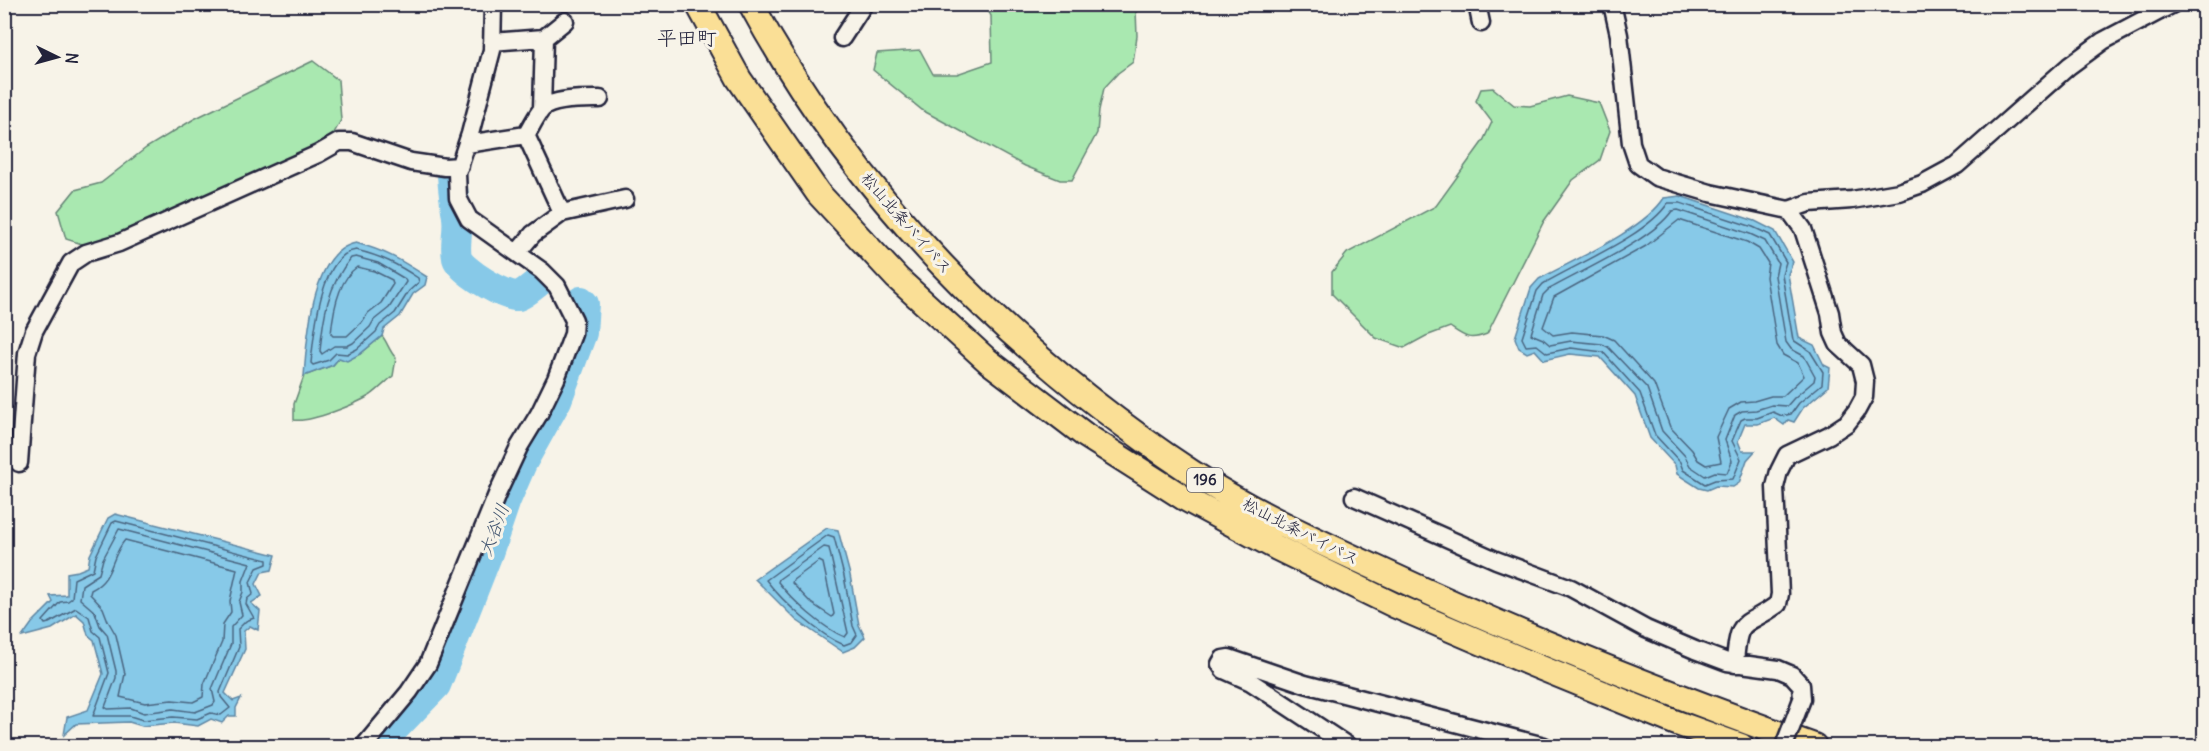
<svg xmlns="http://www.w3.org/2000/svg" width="2209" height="751" viewBox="0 0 2209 751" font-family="Delius,'Klee One',sans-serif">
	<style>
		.green { fill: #a9e8b0; stroke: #668576; stroke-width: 1.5 }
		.water { fill: #87c9e8; stroke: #5f86a3; stroke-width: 1.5 }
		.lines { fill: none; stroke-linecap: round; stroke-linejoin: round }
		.shore { stroke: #4a6580; stroke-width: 1.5 }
		.river { stroke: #87c9e8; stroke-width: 30 }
		.minor-casing { stroke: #22223b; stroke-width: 21 }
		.highway-casing { stroke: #22223b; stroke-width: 28 }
		.minor { stroke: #f7f3e8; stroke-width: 16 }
		.highway { stroke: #fadf96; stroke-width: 24 }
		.minor-bridge-casing { stroke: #22223b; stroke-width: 21; stroke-linecap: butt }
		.minor-bridge { stroke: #f7f3e8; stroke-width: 16 }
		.labels { text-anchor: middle; stroke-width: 6; stroke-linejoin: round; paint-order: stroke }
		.shield { fill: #f7f3e8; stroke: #62616f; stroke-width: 1.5 }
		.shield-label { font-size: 15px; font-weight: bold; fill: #22223b }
		.street-label { font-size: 16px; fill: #22223b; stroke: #f7f3e8 }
		.water-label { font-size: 18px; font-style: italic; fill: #40546f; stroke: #f7f3e8 }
		.quarter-label { font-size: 20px; fill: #22223b; stroke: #f7f3e8 }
	</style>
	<rect width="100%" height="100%" fill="#f7f3e8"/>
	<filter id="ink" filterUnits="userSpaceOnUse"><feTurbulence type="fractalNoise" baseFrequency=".0167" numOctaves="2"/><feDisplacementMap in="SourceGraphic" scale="12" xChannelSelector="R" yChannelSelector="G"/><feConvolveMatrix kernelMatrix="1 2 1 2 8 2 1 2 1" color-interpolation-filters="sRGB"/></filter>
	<g filter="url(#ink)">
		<!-- green -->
		<path class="green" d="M985 5H1139L1136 10 1137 36 1133 62 1118 73 1104 88 1099 110 1097 133 1072 180H1060L1025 166 922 110 873 70 877 53 920 50 933 74H957L992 62 991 16Z
			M313 61 338 80 341 120 327 146 134 229 85 245 66 239 58 211 75 190 101 183 146 148 194 119Z
			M1493 88 1514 105 1530 106 1567 96 1599 103 1610 131 1600 160 1573 180 1544 221 1487 334C1469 341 1465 337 1450 327L1426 336 1404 348 1376 338 1332 294V272L1347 253 1436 206 1483 141 1492 122 1476 101 1481 89Z
			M382 336C388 343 389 351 396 358L393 376C386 382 378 390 371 395 356 404 310 423 294 420V404L304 376 333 365 339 358 360 354Z"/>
		<!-- water -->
		<path class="water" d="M1680 196 1755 221 1775 231 1793 262 1788 274 1799 338 1814 345 1824 365 1830 368 1828 387 1803 408 1794 422 1788 420 1784 425 1774 418 1758 424H1745L1738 441 1742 451H1755L1747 460 1739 483 1733 487 1716 486 1707 490 1699 488 1677 474 1675 465 1650 438 1635 396 1600 357 1570 354 1544 360 1535 350 1527 353 1519 348 1515 338 1531 288 1539 279C1572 261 1645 229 1664 198Z
			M356 243C386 251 401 260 427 277L425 285 413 294 400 316 384 329 382 336 360 354 347 361 339 358 333 365 304 376C307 340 311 251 356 243Z
			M115 514 276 555 272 570 262 572 256 584 262 596 251 603 260 611 258 630 250 626 244 631 245 649 225 693 233 701 241 698 236 708V716H229L222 723 211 719 198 726 174 723 142 726 129 722 76 724 64 735 67 717 88 710 103 674 94 640 88 635 84 621 76 614 52 629 22 637 32 623 53 602 50 596 67 595V573L78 571 88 567 90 555 108 518Z
			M827 528 838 530 850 575 859 625 865 637 855 647 843 652 796 620 755 579Z"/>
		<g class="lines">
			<!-- shore -->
			<path class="shore" d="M1668 203H1680L1753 227 1770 235 1786 262 1782 275 1793 340 1810 351 1823 372 1822 384 1799 403 1791 414 1782 416 1773 412 1757 418H1745L1741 420 1732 441 1741 459 1733 479 1715 480 1705 484 1683 470 1680 462 1655 435 1640 393 1603 352 1571 348 1547 353 1537 345 1526 346 1522 338 1537 291 1543 284C1578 263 1646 236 1668 203Z
				M1678 210 1750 234 1765 241 1778 263 1775 276 1786 342 1791 349 1804 356 1815 376 1814 381 1794 398 1787 406 1772 405 1756 410 1742 411 1735 415 1725 440 1732 461 1727 473 1715 472 1705 476 1690 466 1685 456 1662 431 1647 388 1608 347 1602 344 1571 341 1550 345 1543 339 1531 334 1543 295 1548 290C1581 271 1652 240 1672 211Z
				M1679 220 1747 242 1759 249 1768 263 1766 277 1777 345 1783 355 1798 363 1804 376 1783 396H1771L1754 401 1741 402 1729 409 1716 437 1721 462 1706 465 1698 460 1692 450 1670 427 1654 384 1614 340 1603 335 1572 332 1553 335 1543 327 1554 297 1646 246Z
				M356 250C381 256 397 264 418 278L419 282 409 291 395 313 380 325 376 332 357 349 347 354 336 353 329 360 313 365 311 363C314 334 320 255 356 250Z
				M356 257 378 263 405 279 406 282 389 308 374 320 370 327 353 343 347 346H334L322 354 320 351C323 317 328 285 351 258Z
				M357 267 374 271 392 280 393 284 381 303 368 313 362 322 347 336H333L331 334C333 312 338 280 357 267Z
				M116 521 267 560V564L257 568 250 582 253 594 247 599 246 604 254 618 246 621 238 629 239 647 220 692 221 697 230 708 221 715 211 713 197 719 173 717 143 720 130 716H93L109 673 100 637 93 631 89 617 76 608 49 623 45 624 43 621 60 602 68 601 72 598 74 579 93 570 96 556 112 523Z
				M119 529 250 563 243 581V592L239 602 242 615 231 627V644L212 689 215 702 213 705 195 712 173 709 144 713 131 708 108 709 105 707 116 678V671L107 634 100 626 95 612 80 599 82 585 99 574 103 559Z
				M828 535 834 537 844 576 853 626 857 635 852 642 844 645C818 634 784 603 766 580Z
				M125 540 237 569 230 601 231 612 223 624 222 642 204 684 203 697 193 702 172 700 145 703 120 697 125 674 116 635 108 621 103 608 90 594 91 590C114 579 110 557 125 540Z
				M824 547 829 548 848 633 845 637C822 628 793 601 778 582L779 579Z
				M819 561 823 563 834 614 832 617 811 603 792 583 793 580Z"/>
			<!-- river -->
			<path class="river" d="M452 171C452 187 455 202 457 217 459 231 454 244 457 258 460 270 506 298 518 296 525 294 534 285 541 280
				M377 746 436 685 488 553 506 500 522 463 557 400 582 333 584 304 581 301"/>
			<defs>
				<path id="minor" d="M1477 4 1481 23
					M1612 4 1619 35 1631 143 1638 164 1656 177 1710 193 1789 210 1809 203 1852 200 1899 192 1922 184 1957 165 2069 66 2103 41 2173 4
					M842 38 864 4
					M492 42 544 38 565 21
					M542 109 544 38
					M526 135 562 213
					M467 144 526 135C531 127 536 116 542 109 553 98 585 99 600 99
					M517 253 533 234 562 213 625 199
					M19 463 27 353 34 331 71 263 86 253 119 243 318 154 339 142H352L411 162 445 167 460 166
					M1354 497 1496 560 1571 588 1646 629 1695 650 1727 662 1778 669 1792 675 1801 685 1802 699
					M1735 664C1738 614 1744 629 1778 604L1780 594 1775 487 1779 471 1787 455 1829 435 1847 423 1857 410 1864 397 1865 381 1861 365 1838 344 1833 333 1830 313 1803 229 1789 210
					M364 746 409 692 428 664 498 492 519 447 539 414 556 379 573 334 574 320 557 286 542 271 469 219 458 198 457 173 470 134 492 50 493 4
					M1348 746 1251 682 1224 670 1220 664 1223 659 1229 658 1305 684 1544 746"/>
				<path id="highway" d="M698 4 739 79 818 193 897 278 988 361 1085 435 1184 498 1277 548 1396 606 1534 665 1674 722 1741 746
					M751 4C854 195 1011 353 1191 472 1252 512 1320 542 1387 573 1526 638 1669 694 1814 746"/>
			</defs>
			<!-- minor casing -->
			<use href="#minor" class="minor-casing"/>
			<!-- highway casing -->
			<use href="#highway" class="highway-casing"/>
			<!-- minor -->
			<use href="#minor" class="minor"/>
			<!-- highway -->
			<use href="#highway" class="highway"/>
			<defs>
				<path id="minor-bridge" d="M1784 746 1802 699"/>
			</defs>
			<!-- minor-bridge casing -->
			<use href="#minor-bridge" class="minor-bridge-casing"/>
			<!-- minor-bridge -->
			<use href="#minor-bridge" class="minor-bridge"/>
		</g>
	</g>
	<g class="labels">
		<!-- shield labels -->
		<rect class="shield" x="1187" y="468" width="36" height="24" rx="4.5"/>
		<g class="shield-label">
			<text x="1205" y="485">196</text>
		</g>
		<!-- street labels -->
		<g class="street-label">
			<text transform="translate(907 223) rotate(49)" y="6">松山北条バイパス</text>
			<text transform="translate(1301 531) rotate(27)" y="6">松山北条バイパス</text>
		</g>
		<!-- water labels -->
		<g class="water-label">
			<text transform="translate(494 530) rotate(-69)" y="6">大谷川</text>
		</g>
		<!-- quarter labels -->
		<g class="quarter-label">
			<text x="687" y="45">平田町</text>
		</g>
	</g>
	<!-- margin -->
	<rect width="2209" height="751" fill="none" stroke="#f7f3e8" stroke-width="24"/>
	<rect x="12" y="12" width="2185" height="727" fill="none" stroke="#22223b" stroke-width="2" filter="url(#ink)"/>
	<!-- north arrow -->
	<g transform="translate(57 57) rotate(95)" stroke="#f7f3e8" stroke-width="4.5" paint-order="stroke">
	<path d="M0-4.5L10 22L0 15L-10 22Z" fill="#22223b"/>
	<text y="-9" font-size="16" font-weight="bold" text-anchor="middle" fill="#22223b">N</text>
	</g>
</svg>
